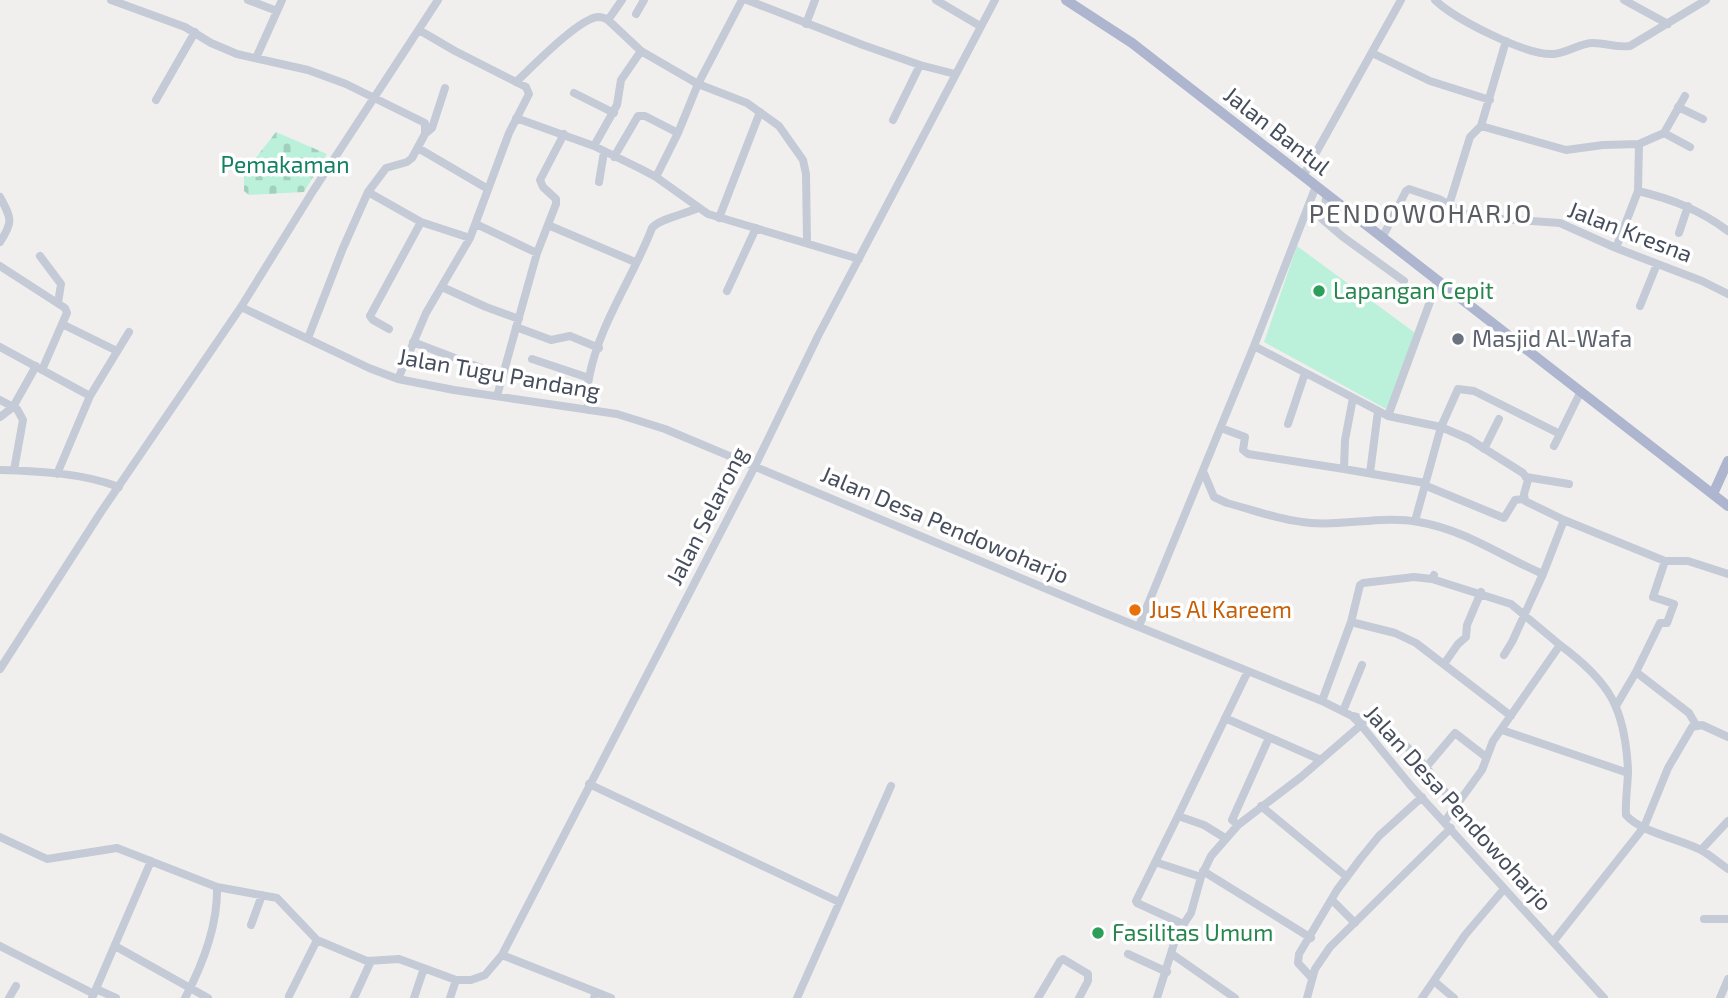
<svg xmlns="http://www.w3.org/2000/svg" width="1728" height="998" viewBox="0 0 1728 998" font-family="'Exo 2',sans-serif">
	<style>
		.green { fill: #bbf1db }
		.cemetery { fill: url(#cemetery-stones) }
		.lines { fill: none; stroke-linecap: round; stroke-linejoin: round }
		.minor { stroke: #c4cad6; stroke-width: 8 }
		.major { stroke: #adb6ce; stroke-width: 10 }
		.leisure-dot { fill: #2e9e5b; stroke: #fff; stroke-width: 2.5 }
		.worship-dot { fill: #6b7280; stroke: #fff; stroke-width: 2.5 }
		.food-dot { fill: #e8710a; stroke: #fff; stroke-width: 2.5 }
		.labels { text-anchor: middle; stroke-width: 7; stroke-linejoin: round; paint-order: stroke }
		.street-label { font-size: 23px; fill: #464d5c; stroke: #fff }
		.park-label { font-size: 23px; fill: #138162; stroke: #fff }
		.leisure-label { font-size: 23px; fill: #27864d; stroke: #fff; text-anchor: start }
		.worship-label { font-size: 23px; fill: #5b616d; stroke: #fff; text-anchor: start }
		.food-label { font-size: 23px; fill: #c56008; stroke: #fff; text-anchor: start }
		.quarter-label { font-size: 26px; letter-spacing: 2px; fill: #5b5d64; stroke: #fff }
	</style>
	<defs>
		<pattern id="cemetery-stones" width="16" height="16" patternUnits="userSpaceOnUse" patternTransform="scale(1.75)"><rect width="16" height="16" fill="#bbf1db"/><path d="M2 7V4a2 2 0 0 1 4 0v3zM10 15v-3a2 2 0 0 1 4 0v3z" fill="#a2d0be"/></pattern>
	</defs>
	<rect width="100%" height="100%" fill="#f1efee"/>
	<!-- green -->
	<path class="green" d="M1297 246 1418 335 1388 410 1264 342Z"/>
	<!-- cemetery -->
	<path class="cemetery" d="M276 132 327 154 304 192 249 195 244 191V172L248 168V161L255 159Z"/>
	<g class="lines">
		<!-- minor -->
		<path class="minor" d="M111 0 185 27 211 43 237 54 308 70 346 84 425 123V134L412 158 407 162 386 168 368 192 343 248 308 338
			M248 0 277 11
			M747 0 863 45 920 65 955 74
			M936 0 980 26
			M1435 0C1455 19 1525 55 1552 54 1566 54 1579 43 1593 43 1606 43 1617 48 1630 46L1706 0
			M1624 0 1668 24
			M636 14 644 0
			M608 20 622 0
			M806 24 815 0
			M1372 53 1430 81 1490 100
			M256 58 282 0
			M516 82C531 68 579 18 598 17 602 17 605 18 608 20L641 51 698 84 747 103 779 126 803 160 806 174 807 242
			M574 93 614 113
			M156 100 195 32
			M1678 107 1703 119
			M516 118 594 146 641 169 656 177 708 214 859 259
			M893 120 920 65
			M1481 126 1566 150 1603 145 1639 144 1664 133 1685 96
			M1481 126 1506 41
			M1664 133 1690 147
			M425 134 432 128 445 88
			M594 146 617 105 621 80 641 51
			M418 148 488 189
			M614 157 638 116H645L678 133
			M1303 176 1401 0
			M656 177 678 133 698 84 742 0
			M599 182 604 152
			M1638 191C1672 199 1700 210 1728 231
			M368 192 421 222 470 238
			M1327 194 1322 219 1343 237 1404 281
			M0 197C11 218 14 221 0 242
			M1449 205 1470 137 1481 126
			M719 218 760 112
			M476 224 537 253
			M548 225 635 262
			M1679 233 1688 206
			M1382 238 1406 191 1409 189 1439 199 1471 217 1560 223 1616 248 1702 281 1728 294
			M1616 248 1638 191 1639 144
			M40 256 61 284 58 303
			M0 266 65 308 67 313 62 324 117 351
			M442 287 486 307 519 319
			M727 291 756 228
			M1640 306 1657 264
			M241 307 369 368 398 379 454 390 617 414 665 429 1097 610 1322 701 1352 716 1361 725 1411 786 1604 998
			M516 327 551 340 570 336 599 348
			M389 329 373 320 370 316 421 222
			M413 342 502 376
			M1254 346 1388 416 1441 427 1469 439 1523 473 1528 480 1524 494 1525 501 1564 520 1665 561H1688L1728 574
			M0 347 90 396 57 474
			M532 359 589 378
			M42 370 62 324
			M398 379 426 313 470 238 509 133 529 94 526 87 455 51 419 30
			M90 396 129 332
			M497 396 537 253 556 204V199L543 187 540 180 564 134
			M1353 398 1345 440 1344 469 1425 483
			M0 400 17 409 23 420 14 470
			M588 410C588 400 587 388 589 378 599 324 633 278 652 228 659 219 685 214 698 208
			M1388 416 1438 280
			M0 417 13 407 36 366
			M1288 424 1305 373
			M1221 428 1245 437 1243 450 1248 454 1344 469
			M1554 446 1581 391
			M1484 449 1499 419
			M0 470C39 471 82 473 119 487
			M1203 471 1214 497 1227 503C1254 510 1283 521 1311 523 1347 526 1383 515 1419 522 1465 530 1501 556 1543 574
			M1370 473 1378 411
			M1526 477 1569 484
			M1424 485 1504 518 1515 500 1523 499
			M1415 521 1441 427 1458 389 1474 391 1558 433
			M1432 579 1511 604 1560 645 1493 741 1482 770 1445 821
			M1351 622 1395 633 1416 643 1511 716
			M1139 626 1254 346 1316 186
			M1560 645C1610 682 1625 708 1628 770 1628 785 1625 800 1626 815 1640 832 1680 839 1701 850 1710 855 1719 863 1728 869
			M1504 655 1512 642 1543 574 1564 520
			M1444 664 1458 644 1466 637 1467 625 1481 592
			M0 669 101 512 241 307 313 191 438 0
			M1636 672 1689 713 1696 725
			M1322 701 1351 622 1360 585 1363 583 1414 577 1432 579 1434 575
			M1616 706 1636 672 1660 623H1667L1674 604 1653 597 1665 561
			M1343 711 1362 665
			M1354 716C1400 728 1429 769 1456 807
			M1225 718 1321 760
			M1502 730 1628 773
			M1427 766 1455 733 1486 757
			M589 784 839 902
			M1261 806 1347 877
			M1178 816 1136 901 1137 903 1183 924
			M1238 825 1232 820 1269 738
			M0 837 47 859 117 848 217 887 277 898 317 940 367 961 399 959 456 980H471L485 975 502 955
			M1225 838 1204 825 1178 816 1248 671
			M1701 850 1728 821
			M1155 862 1201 877
			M1203 871 1311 938
			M1332 900 1355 923
			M1704 919H1728
			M251 925 262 895
			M1553 942 1644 827 1668 768 1692 727 1702 725 1728 737
			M0 946 94 994
			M115 946 208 998
			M1128 954 1167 972
			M1172 954 1235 998
			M1311 977 1298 963 1299 954 1337 890 1361 858 1379 836 1422 797
			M1435 982 1454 998
			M96 989 116 998
			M596 992 611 998
			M289 996 317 940
			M9 998 16 986
			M92 998 151 861
			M185 998C203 964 218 925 217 887
			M354 998 371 961
			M414 998 424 968
			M450 998 456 980
			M594 998 596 992 502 955 755 466 818 336 995 0
			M797 998 891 786
			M1038 998 1060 961 1063 959 1088 974V981L1079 998
			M1157 998 1177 934 1191 913 1201 877 1211 856 1238 825 1301 777 1361 725
			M1307 998 1315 969 1330 947 1451 828
			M1422 998 1465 935 1504 889
			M1720 998 1728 979"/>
		<!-- major -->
		<path class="major" d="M1066 0 1132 43 1728 506
			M1713 494 1728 461"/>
	</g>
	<!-- markers -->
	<g class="leisure-dot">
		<circle cx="1319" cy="291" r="7"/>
		<circle cx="1098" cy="933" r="7"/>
	</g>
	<circle class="worship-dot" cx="1458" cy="339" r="7"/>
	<circle class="food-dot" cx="1135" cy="610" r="7"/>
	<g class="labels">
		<!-- street labels -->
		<g class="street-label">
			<text transform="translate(1277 131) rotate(38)" y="8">Jalan Bantul</text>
			<text transform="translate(1630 232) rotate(21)" y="8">Jalan Kresna</text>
			<text transform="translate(499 374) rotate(10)" y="8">Jalan Tugu Pandang</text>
			<text transform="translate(707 516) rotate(-63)" y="8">Jalan Selarong</text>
			<text transform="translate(945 525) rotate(23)" y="8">Jalan Desa Pendowoharjo</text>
			<text transform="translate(1458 808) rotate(48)" y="8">Jalan Desa Pendowoharjo</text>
		</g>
		<!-- park labels -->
		<g class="park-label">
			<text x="285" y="173">Pemakaman</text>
		</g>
		<!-- leisure labels -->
		<g class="leisure-label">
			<text x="1333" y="299">Lapangan Cepit</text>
			<text x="1112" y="941">Fasilitas Umum</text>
		</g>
		<!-- worship labels -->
		<g class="worship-label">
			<text x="1472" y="347">Masjid Al-Wafa</text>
		</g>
		<!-- food labels -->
		<g class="food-label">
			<text x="1149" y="618">Jus Al Kareem</text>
		</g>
		<!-- quarter labels -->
		<g class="quarter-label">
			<text x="1421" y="223">PENDOWOHARJO</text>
		</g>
	</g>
</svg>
